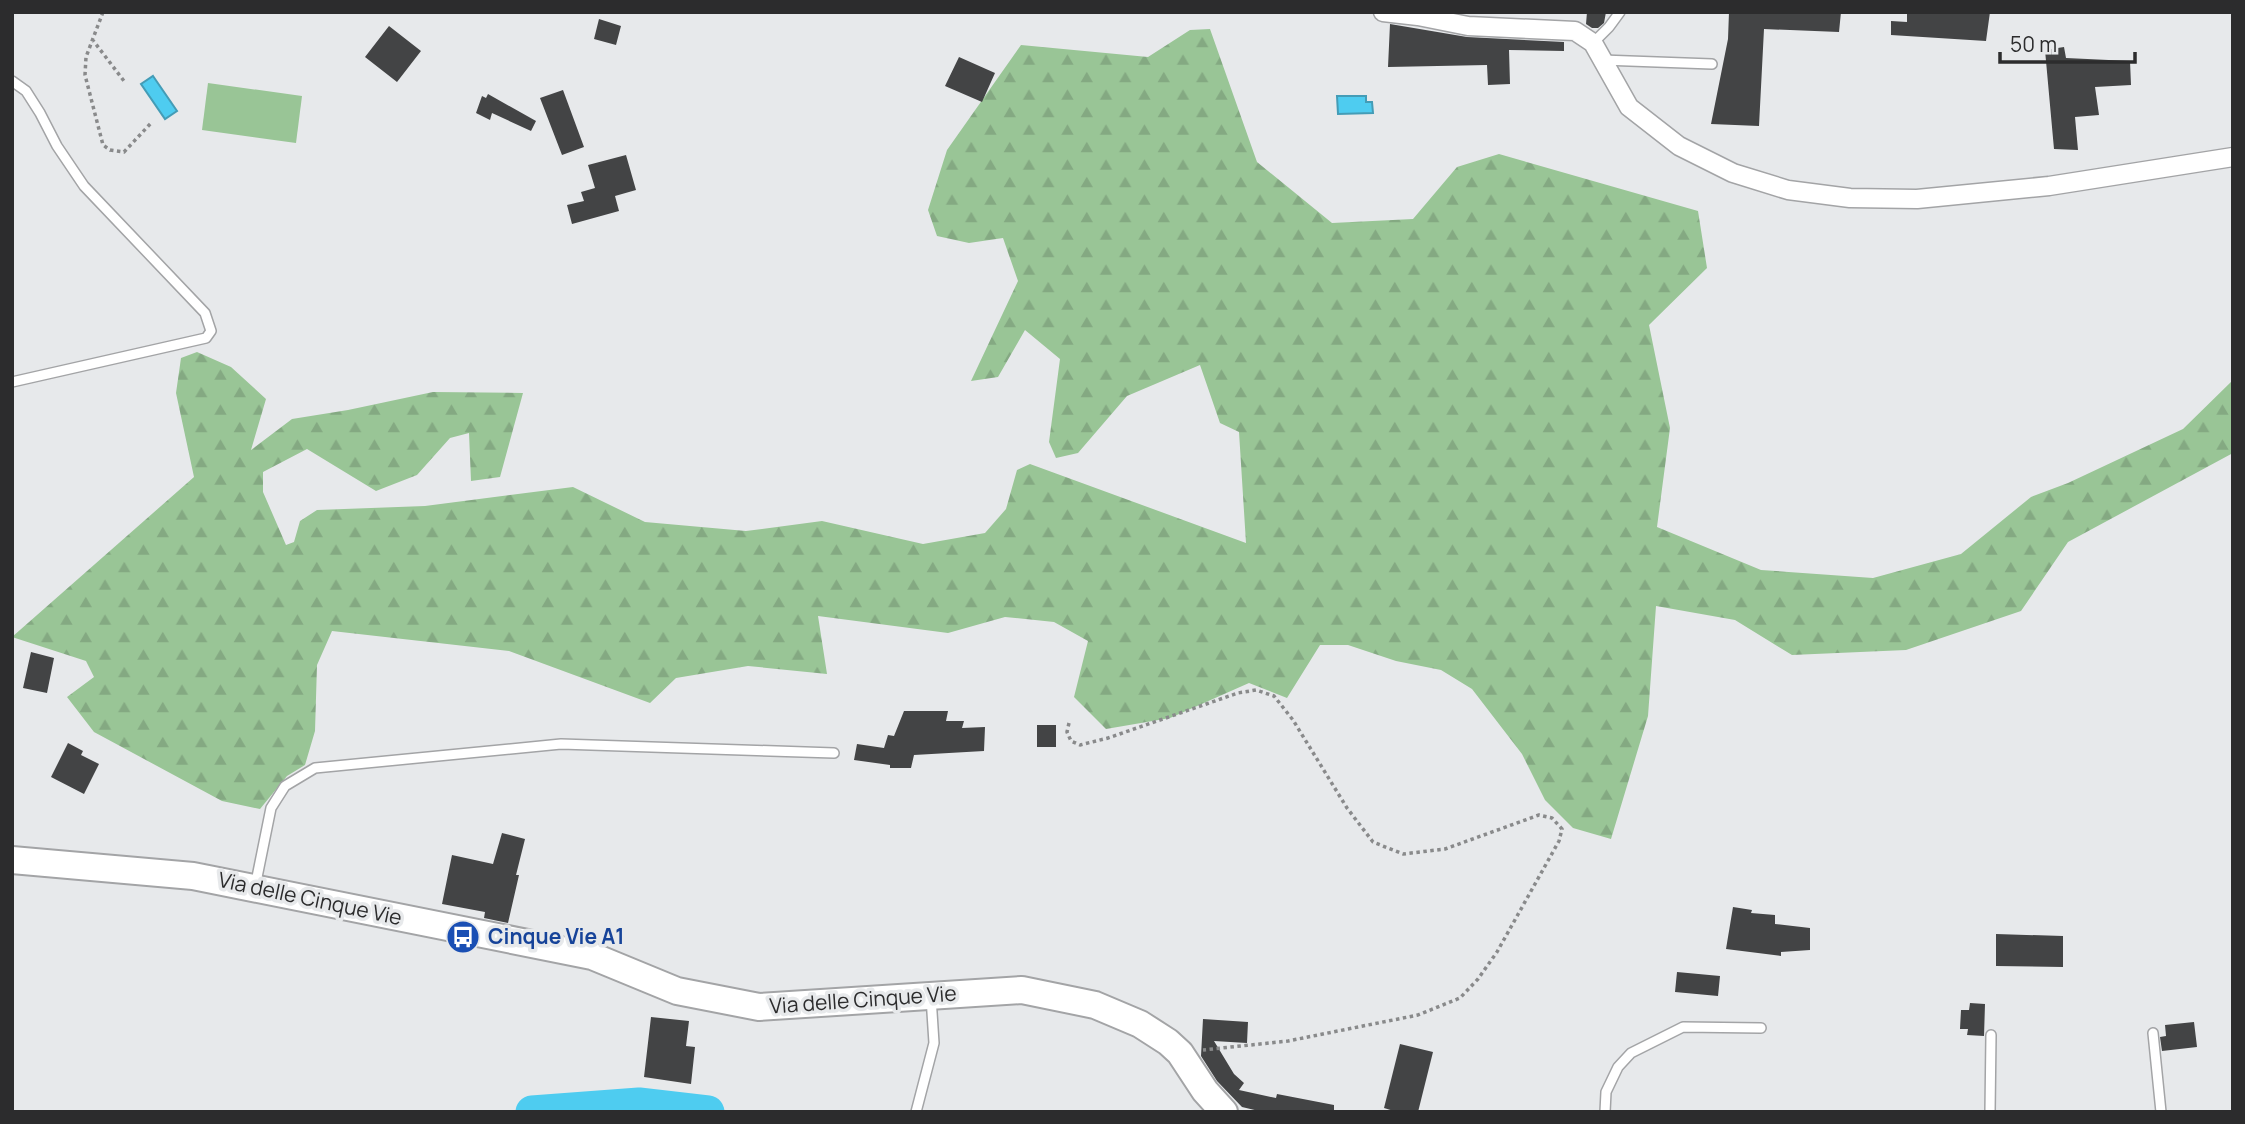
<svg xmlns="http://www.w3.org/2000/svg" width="2245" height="1124" viewBox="0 0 2245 1124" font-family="Manrope,sans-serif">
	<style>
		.forest { fill: url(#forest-firs) }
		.park { fill: #99c596 }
		.water { fill: #4eccf0; stroke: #449cb6; stroke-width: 2 }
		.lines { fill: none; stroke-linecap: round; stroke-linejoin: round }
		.river { stroke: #4eccf0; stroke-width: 33 }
		.building { fill: #434445 }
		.lane-casing { stroke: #a3a4a6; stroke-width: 12 }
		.street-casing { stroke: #a3a4a6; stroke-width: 21 }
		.secondary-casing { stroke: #a3a4a6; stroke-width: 30 }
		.path { stroke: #898a8b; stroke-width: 3.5; stroke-dasharray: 3.5 3.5; stroke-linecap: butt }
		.lane { stroke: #fff; stroke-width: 9 }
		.street { stroke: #fff; stroke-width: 18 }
		.secondary { stroke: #fff; stroke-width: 26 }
		.labels { text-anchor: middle; stroke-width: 7; stroke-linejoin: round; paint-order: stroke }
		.street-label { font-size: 21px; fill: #2c2c2d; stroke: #e7e9eb }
		.transit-label { font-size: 21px; font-weight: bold; fill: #164399; stroke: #e7e9eb; text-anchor: start }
	</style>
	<defs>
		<pattern id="forest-firs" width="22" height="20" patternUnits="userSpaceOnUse" patternTransform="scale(1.75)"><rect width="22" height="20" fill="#99c596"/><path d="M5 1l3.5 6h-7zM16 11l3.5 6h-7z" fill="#84a982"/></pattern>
	</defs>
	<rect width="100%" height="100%" fill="#e7e9eb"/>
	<!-- forest -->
	<path class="forest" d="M1210 29 1257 162 1332 223 1413 219 1457 167 1499 154 1698 211 1707 268 1649 325 1670 428 1657 527 1761 570 1873 578 1961 554 2031 497 2068 483 2183 429 2233 380V453L2068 542 2021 611 1906 650 1792 655 1735 620 1656 606 1648 716 1611 839 1573 828 1545 800 1522 754 1472 689 1441 670 1396 661 1348 645H1320L1287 698 1249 683 1170 718 1106 729 1074 697 1088 641 1054 622 1005 617 948 633 818 616 827 674 748 666 676 678 650 703 509 651 332 631 317 665 315 731 305 765 287 776 260 809 222 801 94 732 67 697 94 677 86 661 12 637 194 477 176 393 181 358 197 352 231 367 266 399 251 450 292 419 348 410 433 392 523 393 500 477 471 481 469 433 450 438 417 475 376 491 307 449 263 472V492L286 545 294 542 300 521 317 510 425 506 573 487 645 522 746 531 822 521 923 544 985 533 1006 509 1017 470 1030 464 1246 543 1239 432 1220 423 1200 365 1127 396 1078 453 1056 458 1049 442 1060 359 1025 330 998 377 971 381 1018 281 1003 238 969 243 937 236 928 210 947 150 1021 45 1148 57 1190 30Z"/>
	<!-- park -->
	<path class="park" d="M208 83 302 96 296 143 202 130Z"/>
	<!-- water -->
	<path class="water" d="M153 76 177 111 165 119 141 84Z
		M1337 96H1366V102H1372L1373 113 1338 114Z"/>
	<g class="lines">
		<!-- river -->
		<path class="river" d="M532 1112 639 1104 708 1112"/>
	</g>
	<!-- building -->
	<path class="building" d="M1587 12H1606L1604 23 1598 28H1592L1586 24Z
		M1729 12H1841L1839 32 1764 29 1759 126 1711 124 1728 39Z
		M1907 12H1990L1986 41 1891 35V21L1907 22Z
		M599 19 621 26 616 45 594 39Z
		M1390 24 1467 37 1564 42V51L1509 50 1510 84 1488 85 1487 65 1388 67Z
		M389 26 421 51 397 82 365 57Z
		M2064 47 2066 58 2130 61 2131 85 2095 87 2099 115 2075 117 2078 150 2054 149 2045 50Z
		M959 57 995 73 982 102 945 86Z
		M563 90 584 147 562 155 540 98Z
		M488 94 536 121 531 131 492 113 490 120 476 113 482 96 486 98Z
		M626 155 636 190 615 196 619 211 572 224 567 205 584 201 581 192 595 188 588 165Z
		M31 652 54 658 47 693 23 688Z
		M904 711H948L946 721H964L962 728 985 727 984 751 914 755 911 768H890V765L854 760 857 744 884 748 888 735 894 736Z
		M1037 725H1056V747H1037Z
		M68 743 83 751 81 755 99 764 84 794 51 777Z
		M502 833 525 839 516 875H519L508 923 484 918 485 912 442 904 452 855 493 864Z
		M1733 907 1752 910 1751 913 1775 915V924L1810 928V950L1781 952V956L1726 949Z
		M1996 934 2063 936V967L1996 966Z
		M1677 972 1720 976 1718 996 1675 992Z
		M1970 1003 1985 1004 1984 1036 1967 1035 1968 1029H1960L1961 1010H1969Z
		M651 1017 689 1021 686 1046 695 1047 691 1084 644 1077Z
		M1203 1019 1248 1022 1247 1043 1214 1041 1234 1074 1244 1083 1239 1090 1276 1098 1277 1094 1334 1105V1112H1263L1242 1107 1217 1081 1201 1056Z
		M2194 1022 2197 1047 2162 1051 2160 1037 2166 1036 2165 1025Z
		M1400 1044 1433 1052 1418 1112H1397L1384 1108Z"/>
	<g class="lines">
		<defs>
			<path id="lane" d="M1593 43 1609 27 1620 12
				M1602 60 1712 64
				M12 81 26 91 40 113 57 146 84 186 205 313 211 331 206 338 12 382
				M255 887 271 808 285 786 315 768 561 744 834 753
				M2153 1033 2161 1112
				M916 1112 934 1043 931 997
				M1605 1112 1606 1092 1618 1067 1631 1053 1683 1027 1761 1028
				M1990 1112 1991 1035"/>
			<path id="street" d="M1383 12 1418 16 1468 26 1575 31 1593 43 1629 107 1679 146 1733 173 1788 190 1850 198 1917 199 2049 186 2233 157"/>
			<path id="secondary" d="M12 860 193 876 592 956 677 991 759 1007 1022 990 1095 1005 1140 1024 1168 1042 1180 1053 1205 1091 1224 1112"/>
		</defs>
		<!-- lane casing -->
		<use href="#lane" class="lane-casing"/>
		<!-- street casing -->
		<use href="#street" class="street-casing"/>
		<!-- secondary casing -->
		<use href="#secondary" class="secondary-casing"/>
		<!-- path -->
		<path class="path" d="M103 12 86 57 85 75 103 145 110 150 124 152 152 122
			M92 39 124 81
			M1069 723 1067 732 1071 741 1080 745 1108 738 1238 693 1256 690 1274 696 1293 720 1347 808 1373 842 1403 854 1445 849 1539 815 1552 818 1562 829 1559 841 1497 952 1478 979 1460 998 1418 1015 1288 1041 1203 1050"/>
		<!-- lane -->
		<use href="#lane" class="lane"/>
		<!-- street -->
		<use href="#street" class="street"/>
		<!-- secondary -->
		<use href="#secondary" class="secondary"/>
	</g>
	<!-- icons -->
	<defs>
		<symbol id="bus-disc" viewBox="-11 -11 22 22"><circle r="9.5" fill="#1a4fb4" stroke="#e7e9eb"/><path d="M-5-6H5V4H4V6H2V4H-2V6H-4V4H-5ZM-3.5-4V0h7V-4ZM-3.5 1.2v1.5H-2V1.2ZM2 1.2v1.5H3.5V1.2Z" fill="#fff"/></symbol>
	</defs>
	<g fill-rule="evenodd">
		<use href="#bus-disc" x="444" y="918" width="38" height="38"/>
	</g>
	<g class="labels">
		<!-- street labels -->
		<g class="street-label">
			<text transform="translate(310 899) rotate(12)" y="7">Via delle Cinque Vie</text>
			<text transform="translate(863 1000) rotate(-4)" y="7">Via delle Cinque Vie</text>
		</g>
		<!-- transit labels -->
		<g class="transit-label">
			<text x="488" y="944">Cinque Vie A1</text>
		</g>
	</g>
	<!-- border -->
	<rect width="2245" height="1124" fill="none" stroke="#2c2c2d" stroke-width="28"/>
	<!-- scale -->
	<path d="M2000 52v10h135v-10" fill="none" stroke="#2c2c2d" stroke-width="3.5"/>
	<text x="2010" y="52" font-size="21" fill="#2c2c2d" stroke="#e7e9eb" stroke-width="5" paint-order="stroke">50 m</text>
</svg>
